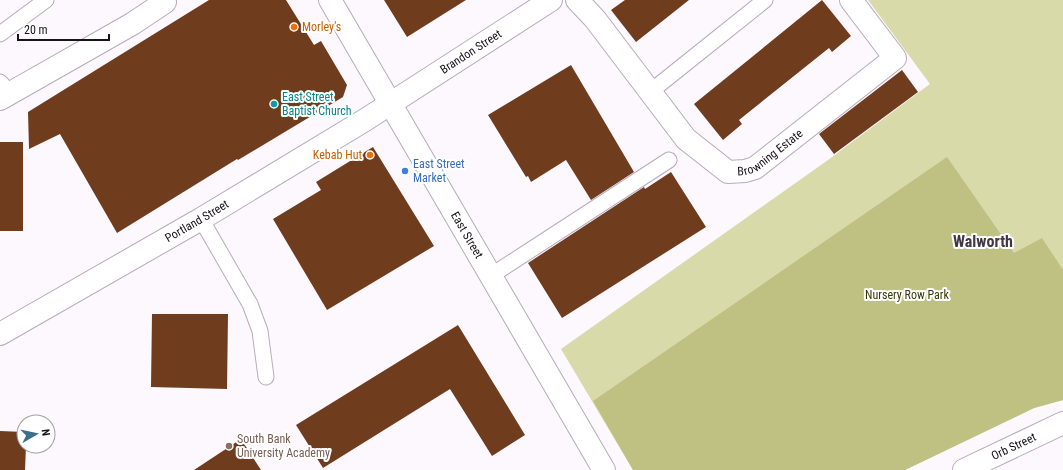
<svg xmlns="http://www.w3.org/2000/svg" width="1063" height="470" viewBox="0 0 1063 470" font-family="'Roboto Condensed',sans-serif">
	<style>
		.green { fill: #d8daa9 }
		.forest { fill: #bec182 }
		.building { fill: #6f3d1d }
		.lines { fill: none; stroke-linecap: round; stroke-linejoin: round }
		.service-casing { stroke: #b8aabb; stroke-width: 17 }
		.minor-casing { stroke: #b8aabb; stroke-width: 24 }
		.service { stroke: #fff; stroke-width: 15 }
		.minor { stroke: #fff; stroke-width: 22 }
		.food-dot { fill: #e8710a; stroke: #fff; stroke-width: 1.5 }
		.culture-dot { fill: #0f9aa8; stroke: #fff; stroke-width: 1.5 }
		.shop-dot { fill: #3f7fe0; stroke: #fff; stroke-width: 1.5 }
		.education-dot { fill: #8d6e63; stroke: #fff; stroke-width: 1.5 }
		.labels { text-anchor: middle; stroke-width: 4; stroke-linejoin: round; paint-order: stroke }
		.food-label { font-size: 12px; fill: #c56008; stroke: #fff; text-anchor: start }
		.street-label { font-size: 12px; fill: #181219; stroke: #fff }
		.culture-label { font-size: 12px; fill: #0d838f; stroke: #fff; text-anchor: start }
		.shop-label { font-size: 12px; fill: #366cbe; stroke: #fff; text-anchor: start }
		.park-label { font-size: 12px; fill: #383906; stroke: #fff }
		.education-label { font-size: 12px; fill: #785e54; stroke: #fff; text-anchor: start }
		.district-label { font-size: 16px; font-weight: bold; fill: #433746; stroke: #fff }
	</style>
	<rect width="100%" height="100%" fill="#fdf7fe"/>
	<!-- green -->
	<path class="green" d="M868 0H1063V400L1034 408 905 470H633L561 349 828 160 930 84Z"/>
	<!-- forest -->
	<path class="forest" d="M947 157 1014 253 1042 238 1063 270V400L1034 408 905 470H633L593 401Z"/>
	<!-- building -->
	<path class="building" d="M209 0H286L314 45 321 41 347 85 343 97 238 160 237 159 117 233 60 134 29 149 28 112Z
		M384 0H466L407 37Z
		M625 0H689L636 42 611 10Z
		M822 0 851 36 832 52 829 48 739 120 742 124 723 140 694 104Z
		M571 65 634 172 591 200 566 160 531 182 528 176 526 177 488 115Z
		M902 70 918 92 834 154 819 134Z
		M0 142H23V231H0Z
		M373 147 434 246 327 310 273 219 321 190 316 182Z
		M671 172 706 227 562 318 528 263 644 187 645 189Z
		M152 314H228L227 389 151 387Z
		M458 325 525 435 492 456 450 389 323 468 296 425Z
		M0 431 24 432V446H26L25 470H0Z
		M241 439 261 470H194Z"/>
	<g class="lines">
		<defs>
			<path id="service" d="M0 34 46 0
				M0 82 10 93
				M650 92 765 0
				M201 219 250 304 260 331 266 377
				M492 275 669 160"/>
			<g id="minor">
				<path id="s1" d="M330 0 604 470"/>
				<path id="s2" d="M577 0 595 19 686 139 728 172 745 171 755 168 895 58 851 0"/>
				<path d="M0 99 132 24 165 2 164 0"/>
				<path id="s3" d="M0 334 201 219 365 120 551 0"/>
				<path id="s4" d="M964 470 1063 423"/>
			</g>
		</defs>
		<!-- service casing -->
		<use href="#service" class="service-casing"/>
		<!-- minor casing -->
		<use href="#minor" class="minor-casing"/>
		<!-- service -->
		<use href="#service" class="service"/>
		<!-- minor -->
		<use href="#minor" class="minor"/>
	</g>
	<!-- markers -->
	<g class="food-dot">
		<circle cx="294" cy="27" r="4"/>
		<circle cx="370" cy="155" r="4"/>
	</g>
	<circle class="culture-dot" cx="274" cy="104" r="4"/>
	<circle class="shop-dot" cx="405" cy="171" r="4"/>
	<circle class="education-dot" cx="229" cy="446" r="4"/>
	<g class="labels">
		<!-- food labels -->
		<g class="food-label">
			<text x="302" y="31">Morley's</text>
			<text x="362" y="159" text-anchor="end">Kebab Hut</text>
		</g>
		<!-- street labels -->
		<g class="street-label">
			<text dy="4" stroke="none"><textPath href="#s3" startOffset="549">Brandon Street</textPath></text>
			<text dy="4" stroke="none"><textPath href="#s2" startOffset="278">Browning Estate</textPath></text>
			<text dy="4" stroke="none"><textPath href="#s3" startOffset="227">Portland Street</textPath></text>
			<text dy="4" stroke="none"><textPath href="#s1" startOffset="272">East Street</textPath></text>
			<text dy="4" stroke="none"><textPath href="#s4" startOffset="55">Orb Street</textPath></text>
		</g>
		<!-- culture labels -->
		<g class="culture-label">
			<text x="282" y="101">East Street<tspan x="282" dy="14">Baptist Church</tspan></text>
		</g>
		<!-- shop labels -->
		<g class="shop-label">
			<text x="413" y="168">East Street<tspan x="413" dy="14">Market</tspan></text>
		</g>
		<!-- park labels -->
		<g class="park-label">
			<text x="907" y="299">Nursery Row Park</text>
		</g>
		<!-- education labels -->
		<g class="education-label">
			<text x="237" y="443">South Bank<tspan x="237" dy="14">University Academy</tspan></text>
		</g>
		<!-- district labels -->
		<g class="district-label">
			<text x="983" y="247">Walworth</text>
		</g>
	</g>
	<!-- north arrow -->
	<g transform="translate(36 434) rotate(81)"><circle r="19" fill="#ffffff" stroke="#a3a0a3"/>
	<path d="M0-3L7 15L0 10L-7 15Z" fill="#38708a"/>
	<text y="-6" font-size="11" font-weight="bold" text-anchor="middle" fill="#181219">N</text>
	</g>
	<!-- scale -->
	<path d="M18 34v6h91v-6" fill="none" stroke="#181219" stroke-width="2"/>
	<text x="24" y="34" font-size="12" fill="#181219" stroke="#ffffff" stroke-width="3" paint-order="stroke">20 m</text>
</svg>
